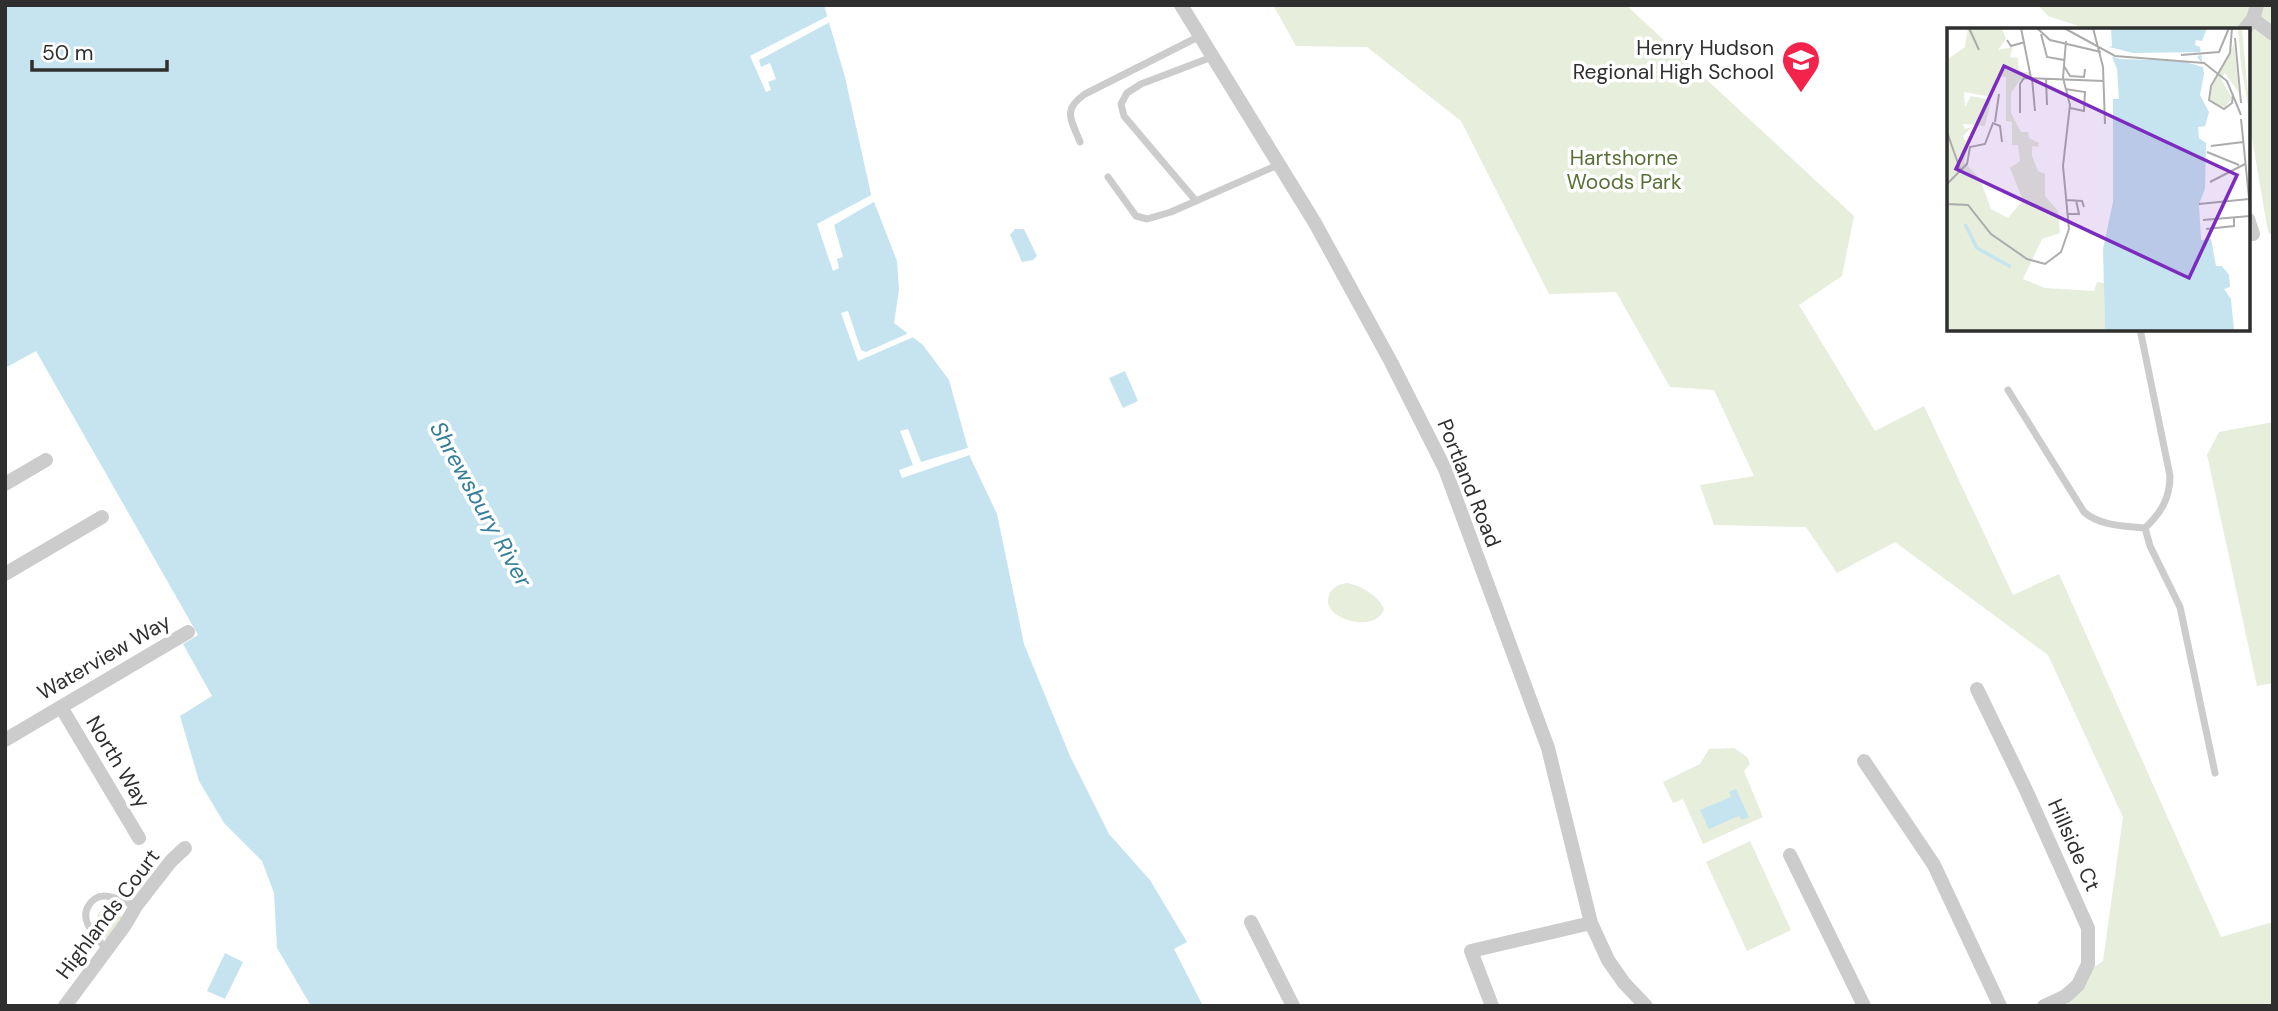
<svg xmlns="http://www.w3.org/2000/svg" width="2278" height="1011" viewBox="0 0 2278 1011" font-family="'DM Sans',sans-serif">
	<style>
		.green { fill: #e7eedc }
		.water { fill: #c6e4ef }
		.pier { fill: #fff }
		.lines { fill: none; stroke-linecap: round; stroke-linejoin: round }
		.service { stroke: #ccc; stroke-width: 7 }
		.minor { stroke: #ccc; stroke-width: 14 }
		.labels { text-anchor: middle; stroke-width: 7; stroke-linejoin: round; paint-order: stroke }
		.poi-label { font-size: 21px; fill: #2f2f2f; stroke: #fff; text-anchor: end }
		.park-label { font-size: 21px; fill: #586f38; stroke: #fff }
		.street-label { font-size: 21px; fill: #2f2f2f; stroke: #fff }
		.water-label { font-size: 23px; font-style: italic; fill: #367e99; stroke: #fff }
		.inset-river { fill: none; stroke: #c6e4ef; stroke-width: 3.5 }
		.inset-road { fill: none; stroke: #acacac; stroke-width: 2 }
		.view { fill: #7b2cbf; fill-opacity: 0.15; stroke: #7b2cbf; stroke-width: 3.5 }
		.inset-edge { fill: none; stroke: #2f2f2f; stroke-width: 3.5 }
	</style>
	<rect width="100%" height="100%" fill="#fff"/>
	<!-- green -->
	<path class="green" d="M1273 5H1626L1854 216 1842 276 1799 305 1875 431 1924 406 2013 595 2059 574 2221 937 2273 922V1006H2037L2103 961 2123 817 2048 655 1895 542 1837 573 1806 527 1714 525 1700 485 1754 476 1714 390 1670 387 1616 292 1549 294 1461 121 1367 47 1296 46Z
		M2038 5H2273V236L2268 232 2248 115V30H2091L2048 16Z
		M2273 422V683L2257 686 2207 455 2219 432Z
		M1347 583C1360 585 1379 596 1384 609 1376 635 1319 619 1329 595 1332 587 1339 584 1347 583Z
		M1734 748 1747 757 1750 764 1744 771 1763 817 1703 844 1683 799 1673 803 1663 782 1700 764 1709 749Z
		M1750 841 1791 930 1747 951 1706 862Z
		M111 908 118 912 122 918 108 939 99 933 94 924 99 912Z"/>
	<!-- water -->
	<path class="water" d="M5 5H824L845 77 871 194 897 261 899 290 894 323 923 345 949 380 971 459 997 514 1024 644 1070 756 1109 834 1150 880 1187 942 1174 949 1203 1006H311L277 948 274 893 262 861 224 823 199 781 180 716 212 696 183 644 198 635 36 351 5 368Z
		M1015 229H1024L1037 256 1033 260 1022 262 1010 235Z
		M1125 371 1138 401 1123 408 1109 378Z
		M1736 789 1749 817 1742 820 1739 816 1709 829 1700 810 1731 797 1729 792Z
		M225 953 243 962 225 999 207 991Z"/>
	<!-- pier -->
	<path class="pier" d="M830 15 832 21 759 60 761 67 770 63 776 79 768 82 771 90 766 92 750 56Z
		M875 193 877 200 834 225 843 257 837 259 839 268 833 271 817 224Z
		M848 311 861 350 866 352 911 332 916 336 858 361 841 313Z
		M908 429 921 462 971 447 973 454 902 478 899 470 913 465 900 431Z"/>
	<g class="lines">
		<!-- service -->
		<path class="service" d="M1080 142C1071 119 1062 110 1085 94L1200 36
			M1108 177 1136 216 1147 219 1171 212 1280 164
			M1196 201 1124 116 1121 104 1127 93 1141 84 1212 57
			M2008 390 2084 512C2100 526 2125 526 2145 528 2161 513 2170 498 2170 476L2140 329
			M2145 528 2150 546 2180 607 2215 773
			M106 949C97 937 78 921 89 905 92 900 98 896 103 896 113 895 126 903 136 906"/>
		<!-- minor -->
		<path class="minor" d="M1181 5 1315 223 1391 362 1445 469 1548 748 1591 923 1608 960 1624 983 1646 1006
			M2253 19 2273 34
			M2244 30 2253 19 2257 5
			M2248 219 2253 234
			M5 484 46 460
			M5 574 102 517
			M1977 689 2025 788 2088 928V964L2078 985 2066 996 2044 1006
			M61 707 139 838
			M5 740 188 632
			M1864 761 1934 865 2000 1006
			M1790 855 1864 1006
			M1251 922 1293 1006
			M65 1006 125 925 136 906 171 861 185 848
			M1492 1006 1471 951 1591 923"/>
	</g>
	<!-- icons -->
	<defs>
		<symbol id="school-pin" viewBox="-11 -11 22 30"><path d="M0 17L-7.5 6A9.5 9.5 0 1 1 7.5 6Z" fill="#f4234b" stroke="#fff"/><path d="M0-5L7-2L0 1L-7-2ZM-4 1L0 2.5L4 1V4Q0 6-4 4Z" fill="#fff"/></symbol>
	</defs>
	<g fill-rule="evenodd">
		<use href="#school-pin" x="1779" y="38" width="44" height="60"/>
	</g>
	<g class="labels">
		<!-- poi labels -->
		<g class="poi-label">
			<text x="1774" y="55">Henry Hudson<tspan x="1774" dy="24">Regional High School</tspan></text>
		</g>
		<!-- park labels -->
		<g class="park-label">
			<text x="1624" y="165">Hartshorne<tspan x="1624" dy="24">Woods Park</tspan></text>
		</g>
		<!-- street labels -->
		<g class="street-label">
			<text transform="translate(1469 483) rotate(68)" y="7">Portland Road</text>
			<text transform="translate(104 657) rotate(-30)" y="7">Waterview Way</text>
			<text transform="translate(118 762) rotate(59)" y="7">North Way</text>
			<text transform="translate(2074 845) rotate(66)" y="7">Hillside Ct</text>
			<text transform="translate(108 914) rotate(-53)" y="7">Highlands Court</text>
		</g>
		<!-- water labels -->
		<g class="water-label">
			<text transform="translate(481 504) rotate(61)" y="8">Shrewsbury River</text>
		</g>
	</g>
	<!-- overview -->
	<g transform="translate(1947 28)">
		<rect width="303" height="303" fill="#fff"/>
		<path d="M21 0H55L59 11 51 22 66 19 63 29 71 30 72 44H83L84 50 73 52 64 65V85L74 104H81L82 110 92 115 91 119 85 118V128L91 143 98 146V168L111 183 113 205 95 211 76 251 98 260 147 263 150 254 157 255 158 302H0V49L2 30 18 19ZM50 47 59 49V93L65 94V117H71L73 133 63 140 76 172 61 190 44 181 33 151 17 134 21 118 16 108 25 99 18 101 16 96 38 98 44 72 24 68 18 79 17 64 45 69ZM291 0H295L303 88 294 38ZM287 16 292 65 278 45 274 51 285 70 278 79 264 75 263 63Z" fill="#e7eedc" fill-rule="evenodd"/>
		<path d="M164 0H260L255 13 249 12 248 17 253 19 257 46 253 67 262 84 258 98 251 99 252 110 259 115 258 161 252 176 254 212 264 211 269 238H275L282 247 283 259 277 261 284 271 287 302H158L156 221 166 174V71H172L170 41 161 19 165 18Z" fill="#c6e4ef"/>
		<path d="M158 18 186 25 257 24 250 29 259 40 235 33 173 31 159 27Z" fill="#fff"/>
		<path class="inset-river" d="M18 196 30 220 64 239"/>
		<path class="inset-road" d="M22 0 32 22M74 0 84 50M90 0 103 12 154 24M117 0 168 28 257 35 280 53 294 87M146 0 156 39 158 96M285 0 283 25 264 58 262 72 277 81 285 75 286 66M94 6 100 29 117 32M288 10 294 75M60 12 64 18 78 14M234 27 272 24 282 0M117 38 123 48 137 49 138 41M85 50 88 83M99 50 100 77M118 61 138 64 137 83 123 80M73 85V56L77 50 157 53M294 91 303 180M48 94 52 66M0 104 13 141M264 118 296 114M260 124 292 137M263 154 298 136M0 156 20 136 23 119 38 116 46 95 53 98 55 114M119 172 135 173 137 179M0 176 21 177 44 206 80 231 98 236 114 224 122 201 116 138 123 77 116 50 119 13M252 176 302 171M120 186H132L129 172M256 192 303 188M259 201 287 198V189"/>
		<path class="view" d="M57 38 290 147 242 250 9 141Z"/>
		<rect width="303" height="303" class="inset-edge"/>
	</g>
	<!-- border -->
	<rect width="2278" height="1011" fill="none" stroke="#2f2f2f" stroke-width="14"/>
	<!-- scale -->
	<path d="M32 60v10h135v-10" fill="none" stroke="#2f2f2f" stroke-width="3.5"/>
	<text x="42" y="60" font-size="21" fill="#2f2f2f" stroke="#ffffff" stroke-width="5" paint-order="stroke">50 m</text>
</svg>
